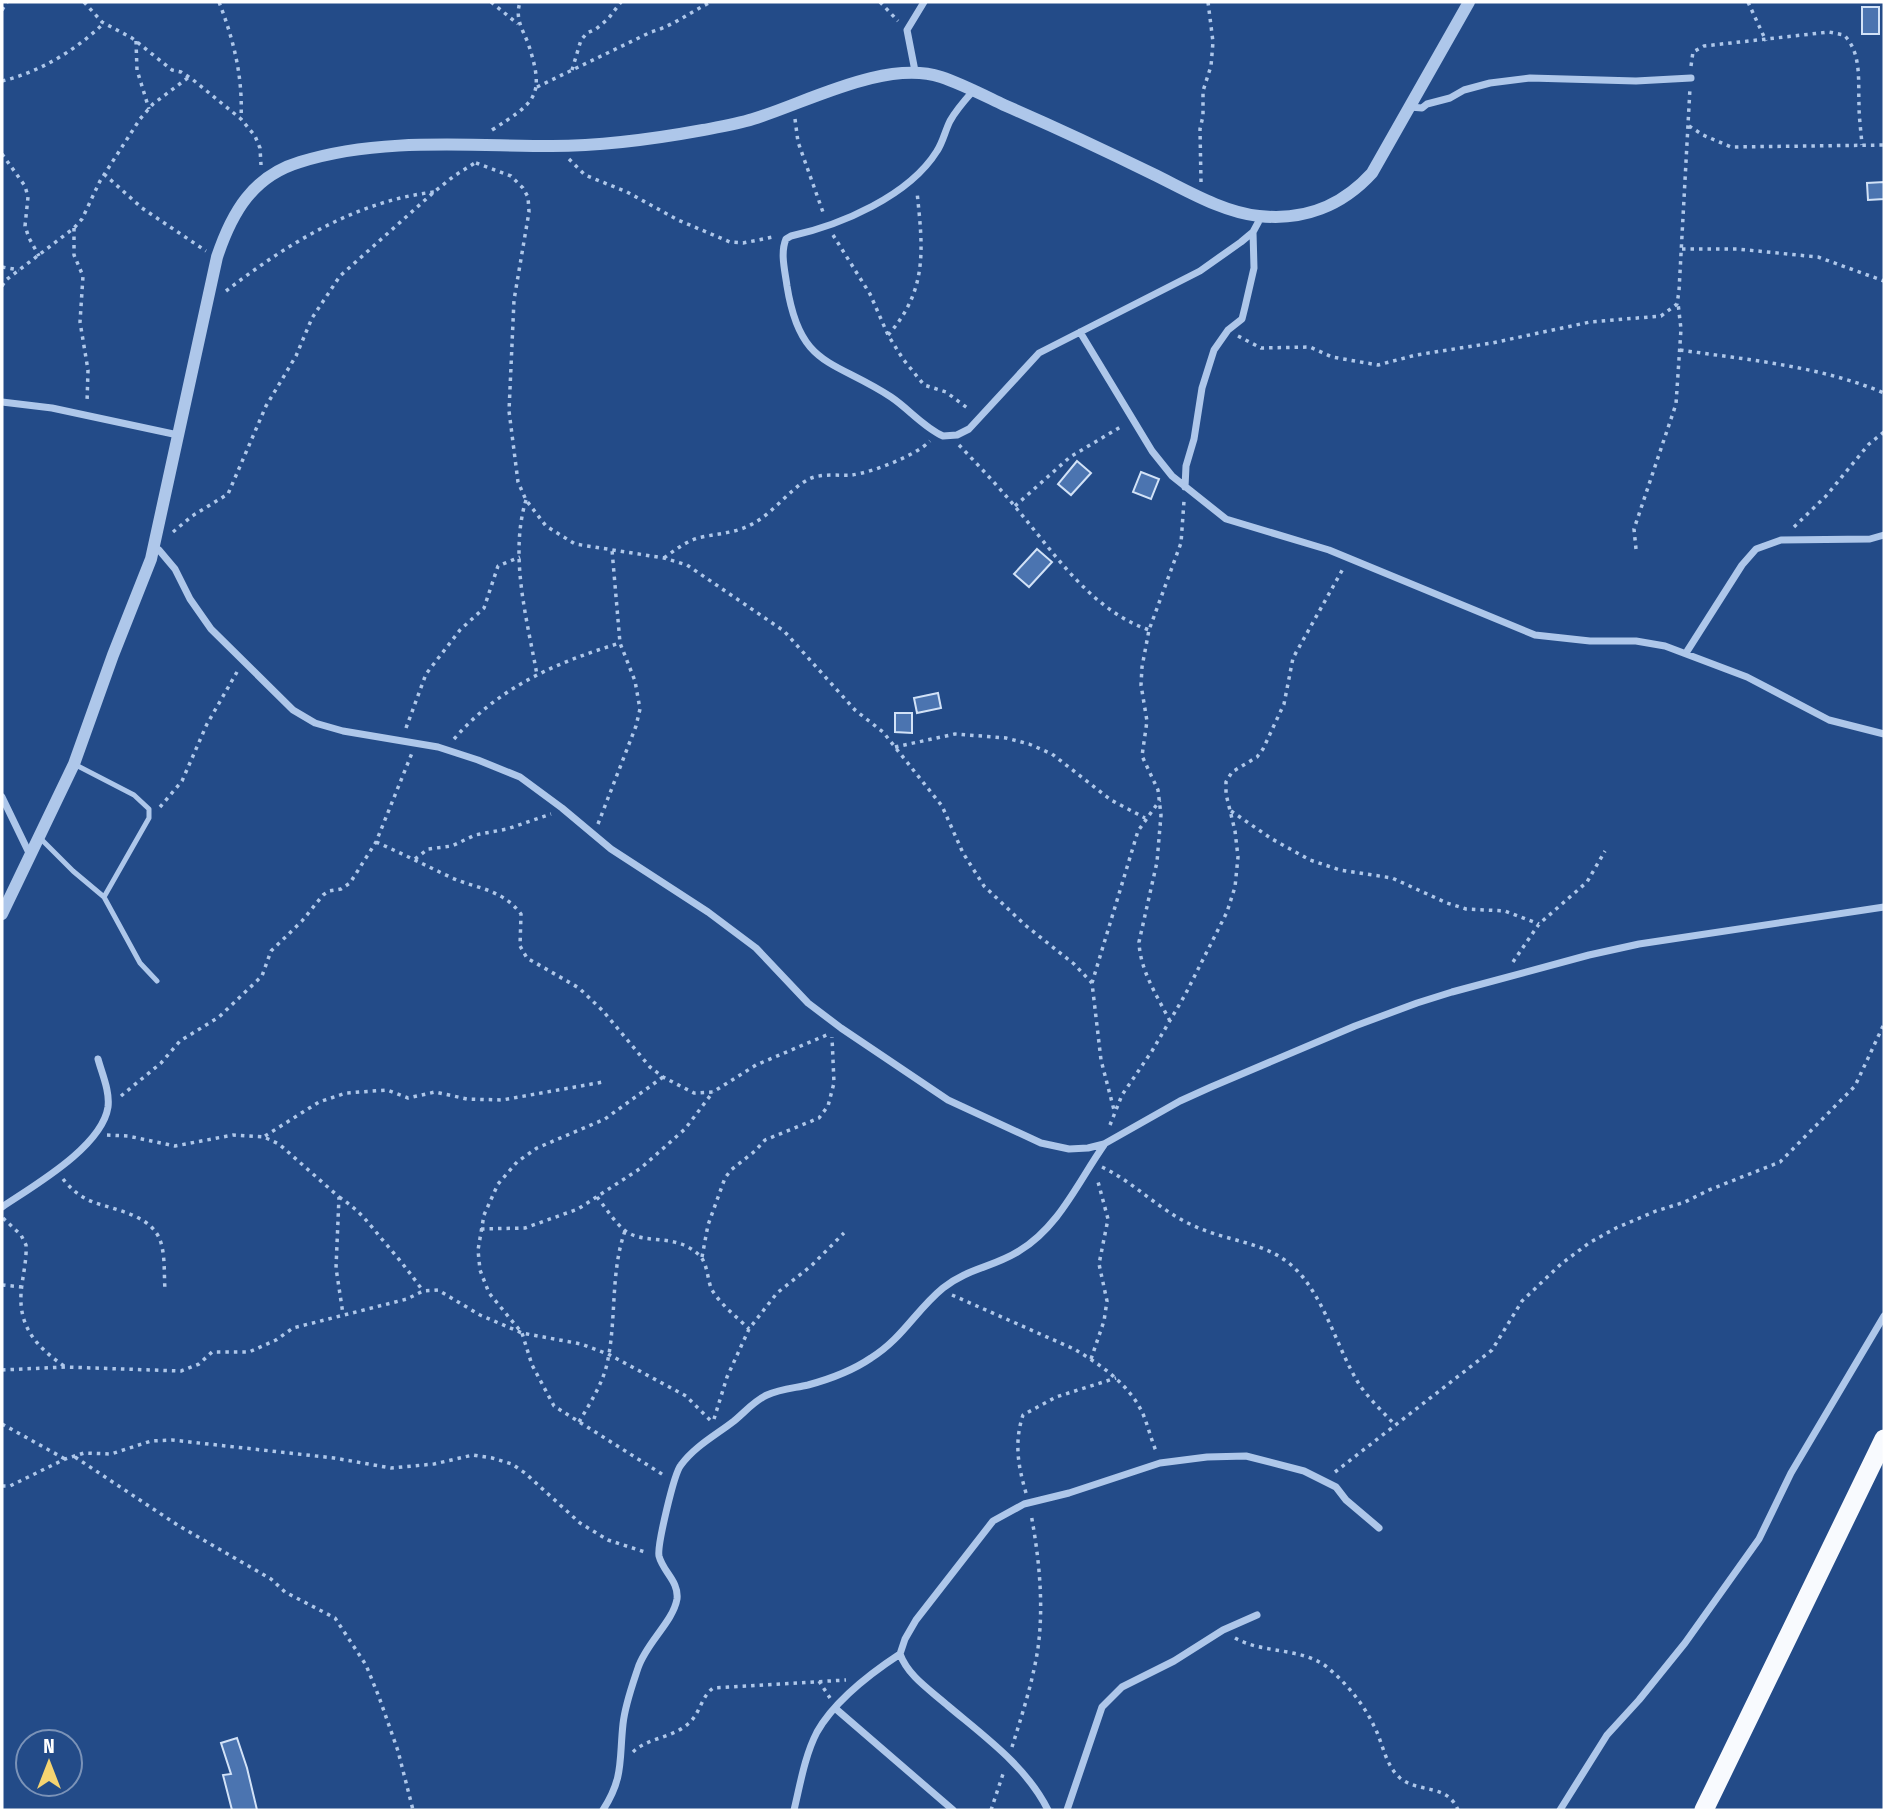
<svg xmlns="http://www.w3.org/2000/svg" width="1886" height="1812" viewBox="0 0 1886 1812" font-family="'Fira Sans Condensed',sans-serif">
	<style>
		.building { fill: #4b74b0; stroke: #d2e2f7; stroke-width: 2 }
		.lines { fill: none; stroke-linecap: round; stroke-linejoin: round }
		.path { stroke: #aec7ea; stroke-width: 3.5; stroke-dasharray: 3.5 5; stroke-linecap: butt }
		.service { stroke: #aec7ea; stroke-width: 5 }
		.minor { stroke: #aec7ea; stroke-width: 7 }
		.tertiary { stroke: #aec7ea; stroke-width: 12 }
		.trunk { stroke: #f8fafe; stroke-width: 19 }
	</style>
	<rect width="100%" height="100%" fill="#234b88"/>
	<!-- building -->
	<path class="building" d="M1862 7H1879V34H1862Z
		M1884 182V199L1868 200 1867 183Z
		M1077 461 1091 473 1071 495 1058 484Z
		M1141 472 1159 479 1151 499 1133 492Z
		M1037 549 1052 562 1029 587 1014 574Z
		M938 693 941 708 917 713 914 698Z
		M895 713H912V733L895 732Z
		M237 1738 247 1768 257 1810H232L223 1775 231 1774 221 1743Z"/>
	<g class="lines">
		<!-- path -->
		<path class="path" d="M84 2 102 22 132 38 172 70 181 72 192 79 241 119 255 136 260 148 261 165
			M219 2C234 41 243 77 241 119
			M491 2 518 24
			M880 2 898 21
			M1748 2 1766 41
			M2 10 7 2
			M136 41 137 70 149 109
			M1691 66 1693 52 1704 46 1829 32 1844 35C1862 53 1858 82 1859 105 1859 118 1861 131 1862 145
			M572 70 581 40 587 33 596 29 608 19 621 2
			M2 81C40 72 76 50 104 23
			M537 87 651 32C673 26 690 12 711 2
			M795 119 798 142 824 215
			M1689 126 1703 135 1731 147 1884 145
			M492 130C535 102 546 97 528 43 522 28 515 19 520 2
			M2 154 25 186 28 197 25 226 29 238 39 256
			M569 159 585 175 627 192 678 220 730 242 743 243 773 237
			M476 163 511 176 523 188 528 197 529 212 514 300 509 411 518 482 526 500 546 526 575 544 664 558 687 565 784 631 855 710 883 732 942 806 963 853 984 886 1025 925 1074 964 1092 983 1101 1060 1114 1110
			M104 174 142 208 206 251
			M1201 182 1200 129 1203 116V91L1211 66 1213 42 1208 2
			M74 228V255L83 276 80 322 88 370 87 403
			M833 235 870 294 888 335 903 359 924 385 946 392 970 410
			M1682 249H1737L1818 257 1884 281
			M2 267 19 270
			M2 286 6 280 74 228 82 219 100 181 140 119 153 104 189 77
			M226 291C287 244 356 201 434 192
			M888 335C928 290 923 249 917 192
			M1238 336 1261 348 1310 347 1332 357 1378 365 1416 355 1492 343 1590 322 1661 316 1677 304 1679 291 1690 88
			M1680 350C1749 360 1820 366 1884 393
			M959 445C979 466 999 487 1017 509 1055 554 1091 610 1149 630
			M526 500C509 556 527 619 537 675
			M1015 506 1070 457 1122 426
			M1794 527 1826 496 1869 444 1884 432
			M173 532 192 516 228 494 266 406 296 356 312 318 340 276 434 192 454 176 478 161
			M1636 549 1634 529 1676 404 1681 329 1678 303
			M664 558C676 549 688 540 702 537 721 533 737 533 754 523 774 512 791 488 809 479 822 473 838 476 852 475 873 472 915 456 930 441
			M406 728 426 674 460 630 484 608 498 566 520 557
			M454 739C499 687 555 663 620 643
			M895 747 955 734 1006 738 1029 744 1052 754 1111 800 1145 818
			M160 807 182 781 207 724 237 672
			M1231 811 1272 839 1310 860 1340 870 1392 878 1447 903 1466 909 1505 911 1539 924
			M598 824 636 726 640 709 635 681 620 643 612 550
			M376 842C401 853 425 865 450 877 476 889 501 888 521 914L520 946 527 958 579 988 603 1011 650 1067 663 1077 694 1093 713 1092 756 1065 829 1034
			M415 859 428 849 452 846 475 835 507 829 551 814
			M1513 962 1539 924 1587 882 1605 851
			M1092 983 1138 831 1160 800
			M1170 1021C1157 996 1140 970 1139 942L1157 862 1161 815 1158 790 1142 756 1147 721 1141 685 1142 667 1149 630 1181 543 1184 501
			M663 1077 605 1119 537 1148 517 1162 498 1184 484 1215 478 1250 480 1270 489 1293 522 1333 532 1365 554 1406 665 1476
			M121 1096 161 1063 180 1041 219 1017 262 976 271 951 302 921 323 895 329 891 341 889 350 883 376 842 412 753
			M1110 1125 1122 1095 1152 1051 1185 995 1227 912 1235 887 1238 857 1235 831 1226 794V782L1232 772 1257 757 1263 749 1284 704 1293 658 1344 567
			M107 1135 128 1136 175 1146 233 1135 264 1137 279 1144 339 1197 336 1268 343 1314
			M265 1136 319 1102 346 1093 387 1090 408 1098 435 1092 467 1099 502 1100 603 1082
			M1102 1167C1135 1183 1159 1210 1192 1225 1231 1244 1272 1240 1302 1276 1328 1308 1338 1350 1359 1384 1369 1399 1383 1412 1395 1425
			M63 1179C71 1189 80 1197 93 1202 117 1211 156 1215 162 1247 165 1260 164 1276 165 1290
			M339 1197C363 1213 368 1223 386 1244 399 1259 411 1274 423 1291
			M597 1197C605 1207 614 1221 624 1230 645 1246 675 1232 699 1255 708 1263 707 1280 712 1290 721 1305 737 1317 749 1329
			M3 1218 21 1235 26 1245C27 1261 22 1278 21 1294 19 1328 38 1348 64 1366
			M481 1229 525 1228 578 1209 641 1168 685 1129 713 1092
			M702 1257 708 1225 725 1178 731 1170 755 1151 765 1140 819 1118 828 1106 834 1083 832 1037
			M2 1285 22 1287
			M952 1295 1074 1349C1100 1364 1130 1385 1143 1414 1148 1426 1151 1439 1156 1451
			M1091 1359 1104 1321 1107 1301 1099 1264 1108 1219 1097 1178
			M2 1370 65 1367 181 1371 199 1364 212 1352H249L276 1340 293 1328 407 1299 423 1291 438 1290 480 1315 522 1333 581 1344 608 1354 686 1396 713 1423
			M714 1419 727 1377 749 1329 777 1293 811 1266 844 1233
			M579 1422C590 1403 602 1385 607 1364 617 1319 610 1273 625 1231
			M2 1424 65 1459
			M75 1457 179 1526 271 1579 285 1592 335 1618 366 1665 379 1697 398 1751 413 1810
			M1335 1472 1492 1350 1522 1301 1561 1264 1589 1243 1616 1228 1656 1211 1685 1202 1709 1190 1780 1162 1855 1086 1884 1024
			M2 1486H10L65 1459 84 1453 111 1454 151 1441 172 1440 334 1458 391 1468 434 1464 473 1455 492 1458 512 1464 525 1473 580 1523 608 1540 648 1553
			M1026 1493C1018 1466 1014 1442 1023 1415L1056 1397 1116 1378
			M1235 1638C1263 1654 1301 1647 1327 1667 1346 1683 1363 1703 1374 1726 1383 1743 1385 1765 1400 1778 1420 1794 1447 1783 1458 1810
			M819 1681 830 1698
			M1012 1747C1022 1715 1033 1681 1038 1648 1044 1604 1039 1557 1031 1514
			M633 1752C647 1738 672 1738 688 1724 700 1714 701 1697 713 1688L846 1680
			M991 1810 1004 1771"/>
		<!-- service -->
		<path class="service" d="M74 764 134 795 149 809V818L104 897
			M39 837 73 871 104 897 140 963 157 981"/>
		<!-- minor -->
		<path class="minor" d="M915 71 907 30 924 2
			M973 91C965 100 956 110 950 121 945 131 943 142 937 151 909 196 841 225 791 236L786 239C780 253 785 271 787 286 800 368 833 359 891 397 909 409 923 427 943 436L957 435 969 429 1039 353 1200 271 1241 242 1253 232 1260 219 1266 218
			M1410 107 1422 108 1427 104 1450 98 1464 90 1490 83 1530 78 1636 81 1691 78
			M1080 332 1152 451 1172 476 1226 519 1329 550 1535 635 1590 641H1636L1665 646 1747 677 1829 720 1884 734
			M2 402 52 408 178 435
			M1185 487 1186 466 1194 439 1202 388 1214 350 1228 330 1242 319 1245 307 1254 268 1253 232
			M153 547 159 550 175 569 190 599 211 629 293 710 315 723 343 731 438 747 478 760 520 777 562 808 611 849 708 912 756 948 808 1003 841 1028 948 1100 1041 1143 1069 1149 1088 1148 1104 1144 1180 1101 1211 1087 1355 1026 1417 1003 1452 992 1589 955 1639 944 1884 907
			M1686 653 1742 565 1756 549 1781 540 1870 539 1884 535
			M2 797 30 855
			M2 1207C33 1186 102 1147 108 1107 110 1091 102 1074 98 1059
			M836 1709 953 1810
			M603 1810C624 1777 619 1761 623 1724 625 1705 632 1686 638 1668 646 1643 673 1622 677 1599 679 1581 663 1572 659 1556 657 1546 674 1473 681 1465 695 1446 716 1435 734 1421 745 1412 754 1401 767 1395 780 1389 795 1388 808 1385 830 1379 852 1371 871 1358 902 1339 916 1310 943 1288 968 1268 994 1267 1019 1251 1059 1227 1078 1182 1104 1145
			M794 1810C800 1785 805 1755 817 1732 834 1702 871 1673 900 1654
			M1048 1810C1026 1766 985 1737 947 1705 930 1690 908 1676 900 1654L905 1639 916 1620 993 1521 1024 1504 1069 1493 1160 1463 1207 1457 1246 1456 1304 1471 1336 1487 1346 1500 1379 1528
			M1067 1810 1102 1707 1122 1687 1174 1661 1223 1630 1257 1615
			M1560 1810 1607 1735 1639 1700 1685 1643 1759 1539 1791 1473 1884 1316"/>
		<!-- tertiary -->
		<path class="tertiary" d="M2 914 74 764 113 655 151 559 217 257C232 212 253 176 300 162 380 137 470 146 552 146 602 146 654 139 703 130 719 127 737 124 753 119 806 103 885 59 941 77 962 84 983 95 1004 105 1055 127 1104 150 1153 174 1186 190 1222 212 1259 216 1303 221 1342 206 1372 173L1469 2"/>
		<!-- trunk -->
		<path class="trunk" d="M1704 1810 1884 1439"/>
	</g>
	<!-- border -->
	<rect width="1886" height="1812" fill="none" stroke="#ffffff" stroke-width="7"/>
	<!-- north arrow -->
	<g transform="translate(49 1763)"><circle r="33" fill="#234b88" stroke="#7b93b8" stroke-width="2"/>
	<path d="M0-5L12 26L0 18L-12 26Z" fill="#f5d471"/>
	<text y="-10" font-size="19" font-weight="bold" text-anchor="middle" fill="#ffffff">N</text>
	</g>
</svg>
